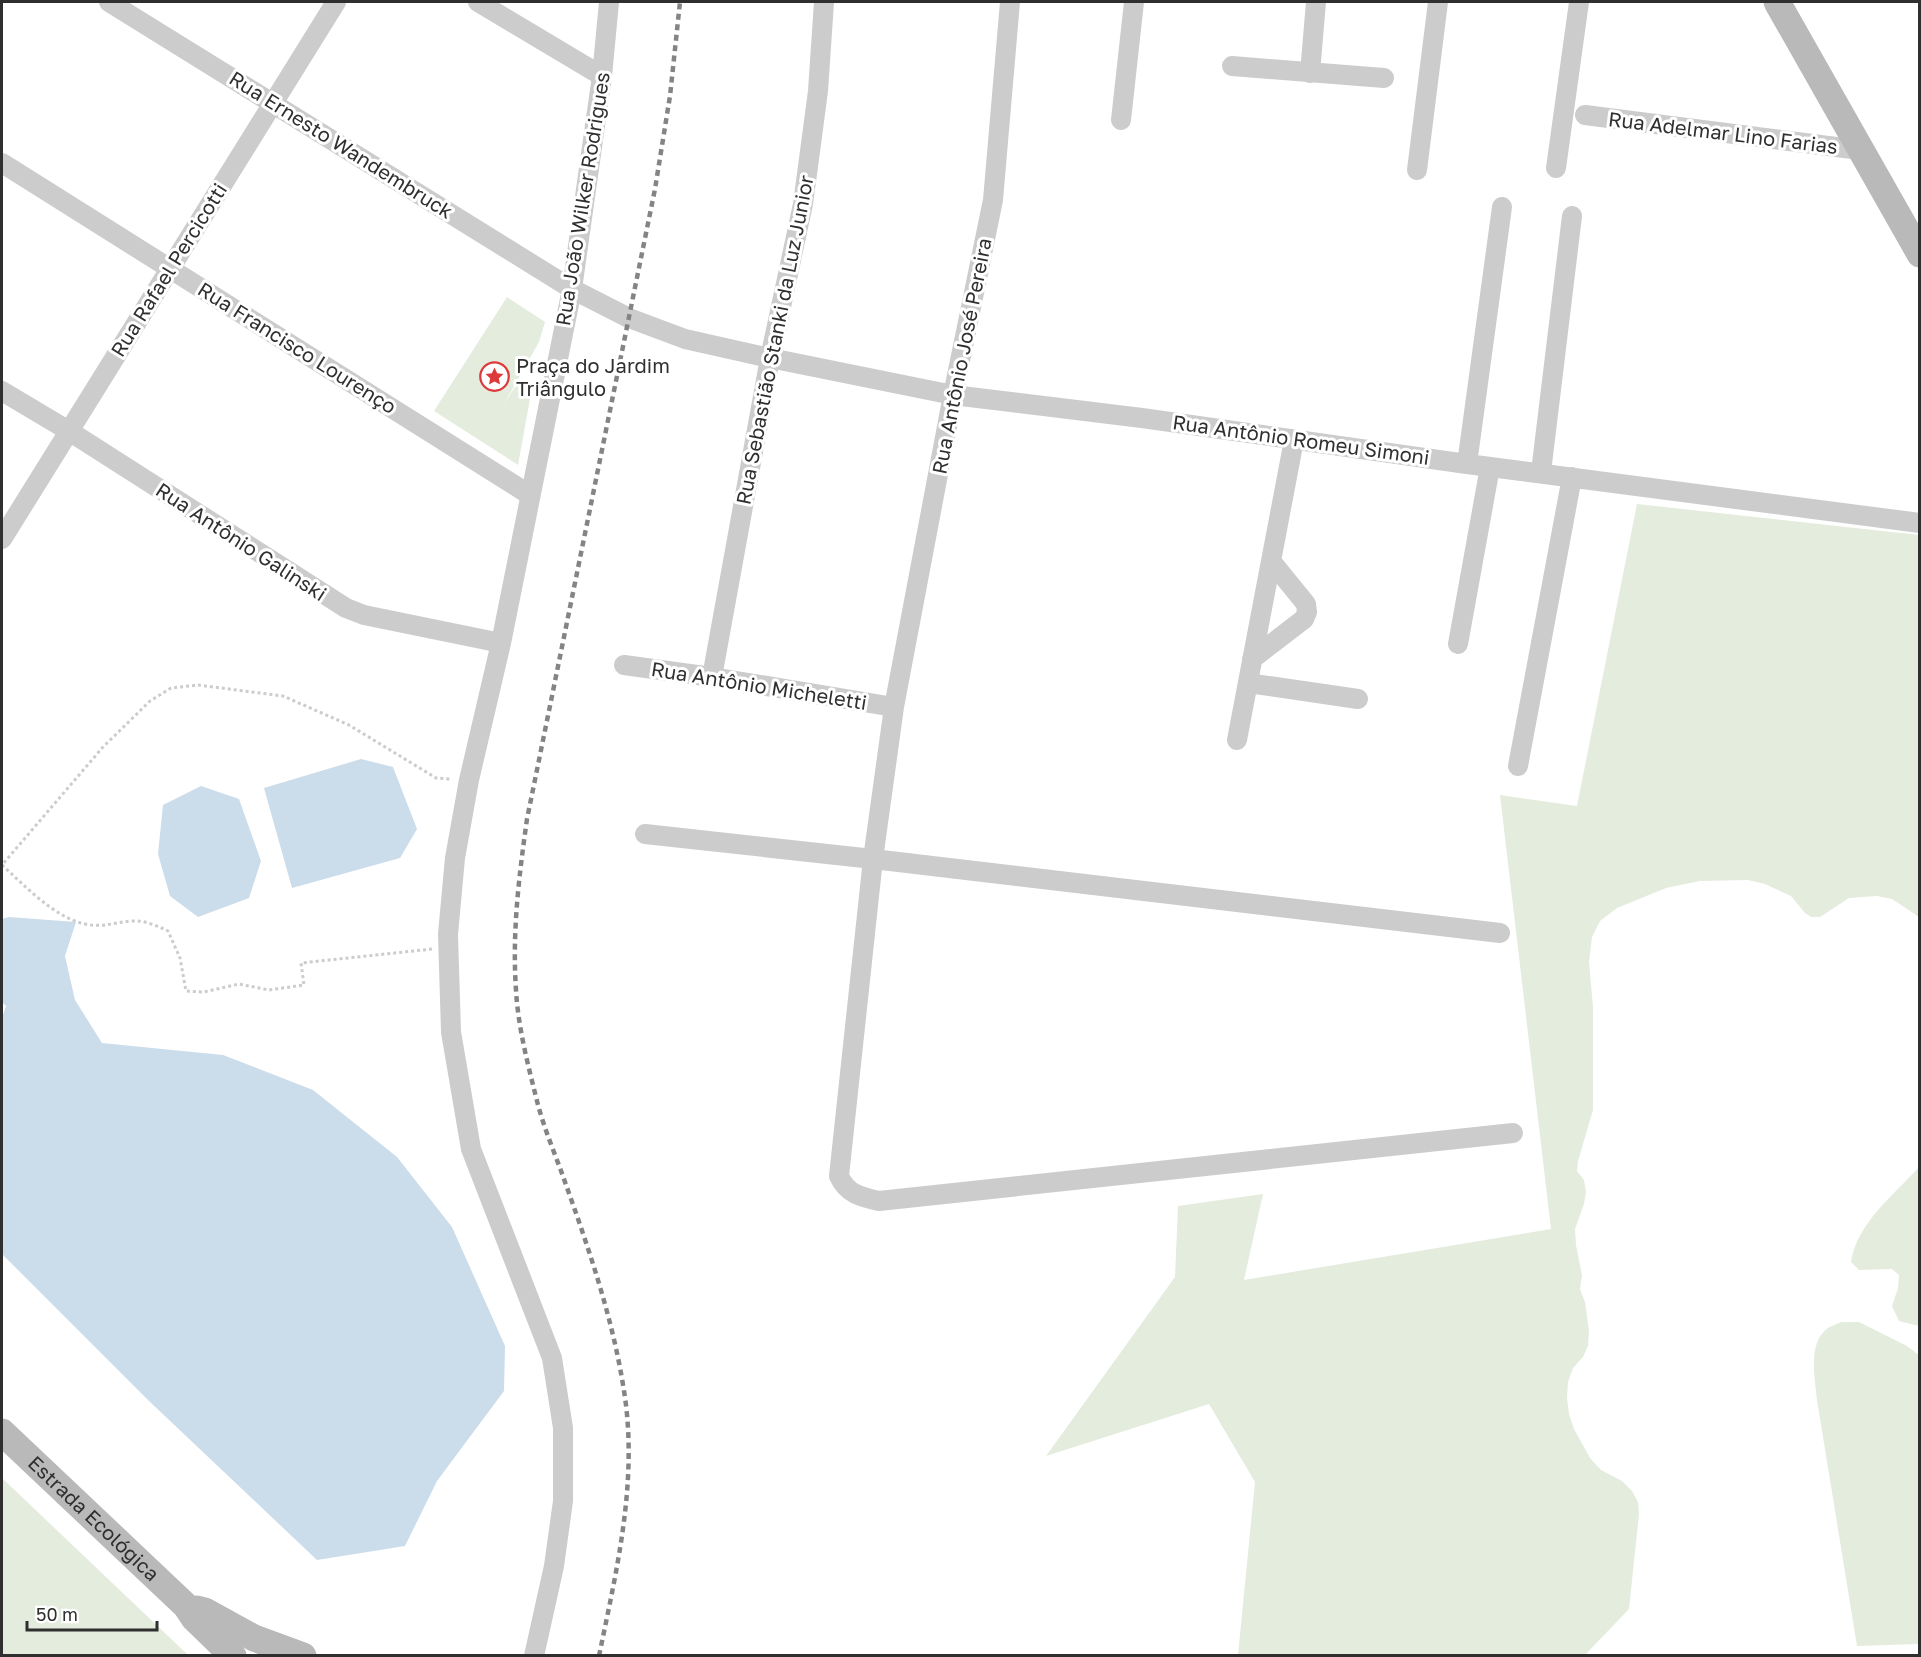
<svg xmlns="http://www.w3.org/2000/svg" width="1921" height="1657" viewBox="0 0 1921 1657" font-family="'Golos Text',sans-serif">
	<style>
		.green { fill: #e4ecde }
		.water { fill: #cbdceb }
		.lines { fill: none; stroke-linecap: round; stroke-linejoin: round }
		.path { stroke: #ccc; stroke-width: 3; stroke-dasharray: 3 3; stroke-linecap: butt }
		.street { stroke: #ccc; stroke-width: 20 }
		.secondary { stroke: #b9b9b9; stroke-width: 27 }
		.rail { stroke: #848484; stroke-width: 4.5; stroke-dasharray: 6 4.5; stroke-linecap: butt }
		.labels { text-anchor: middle; stroke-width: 6; stroke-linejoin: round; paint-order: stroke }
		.street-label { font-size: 20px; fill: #2f2f2f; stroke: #fff }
		.poi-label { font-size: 20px; fill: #2f2f2f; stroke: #fff; text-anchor: start }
	</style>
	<rect width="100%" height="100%" fill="#fff"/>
	<!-- green -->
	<path class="green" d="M507 297 545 322 539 342 504 404 517 384 532 388 518 465 434 411Z
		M1637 504 1919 535V917L1892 899 1877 896 1849 898 1820 917H1811L1805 913 1791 896 1765 884 1748 880 1700 881 1666 888 1617 908 1600 921 1592 937 1589 962 1593 1007V1110L1578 1161 1577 1171 1584 1180 1586 1192 1584 1204 1575 1229 1576 1245 1582 1275 1580 1289 1585 1302 1589 1331 1588 1346 1583 1357 1573 1368 1568 1382 1567 1398 1569 1414 1574 1429 1590 1458 1601 1470 1622 1481 1632 1491 1638 1502 1639 1514 1629 1609 1585 1655H1238L1255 1482 1209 1404 1046 1456 1175 1277 1178 1206 1263 1194 1244 1280 1551 1229 1500 795 1577 806Z
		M1919 1167 1920 1326H1919L1899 1321 1892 1306 1898 1288 1899 1275 1892 1269 1859 1270 1851 1262C1857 1223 1893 1196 1919 1167Z
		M1841 1322H1859L1907 1346 1919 1355V1644L1857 1646 1817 1400C1815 1379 1807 1343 1828 1328 1831 1326 1837 1324 1841 1322Z
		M2 1478 188 1655H2Z"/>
	<!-- water -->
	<path class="water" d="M361 759 393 767 417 829 400 858 292 888 264 788Z
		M201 786 239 799 261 861 249 898 198 917 170 896 158 854 163 805Z
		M9 917 76 922 65 956 75 1000 102 1043 223 1055 313 1090 397 1157 452 1227 505 1346 504 1391 437 1481 405 1546 317 1560 148 1400 2 1254V1018L6 1006 2 1002V919Z"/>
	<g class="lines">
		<!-- path -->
		<path class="path" d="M432 949 301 963 304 985 269 990 239 984 204 992 186 991 180 958 168 931C157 926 145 920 132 921 115 922 104 928 85 924 55 918 24 885 2 865L103 747 150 701 171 688 198 685 283 696 349 725 436 778 451 779"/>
		<!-- street -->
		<path class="street" d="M109 2 572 289 629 318 685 339 770 358 953 395 1142 418 1467 464 1920 523
			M478 2 602 76
			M1010 2 993 200 953 395 894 707 873 859 839 1176C847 1194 861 1197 879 1201L1513 1133
			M1232 66 1384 78
			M1310 73 1316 2
			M1585 115 1860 150
			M1121 120 1134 2
			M2 163 530 495
			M1556 168 1579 2
			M1417 170 1438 2
			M2 391 69 431 346 608 364 615 501 643
			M1467 464 1502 207
			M1541 472 1572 216
			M2 539 336 2
			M1458 644 1490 467
			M1252 659 1304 619 1307 612 1306 604 1271 561
			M624 665 712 677 894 707
			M712 677 770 358 803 204 818 91 824 2
			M1248 683 1358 699
			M1237 740 1294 440
			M1518 766 1572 477
			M645 834 873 859 1500 933
			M534 1656 554 1566 563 1501V1428L552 1358 471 1149 451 1032 448 934 455 858 469 780 501 643 572 289 602 76 609 2"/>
		<!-- secondary -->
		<g class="secondary">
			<path d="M1777 2 1920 254"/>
			<path id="s1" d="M2 1432 186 1606 194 1618 233 1656"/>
			<path d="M197 1609 205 1611 254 1638 303 1656"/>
		</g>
		<!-- rail -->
		<path class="rail" d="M599 1656C616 1573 636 1490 626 1405 616 1328 591 1255 565 1182 556 1156 544 1129 537 1101 528 1065 518 1027 516 990 512 932 519 876 527 819L655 189 670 96 680 2"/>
	</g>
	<!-- icons -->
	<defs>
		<symbol id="sight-ring" viewBox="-11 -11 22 22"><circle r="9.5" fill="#fff" stroke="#dd3b3b" stroke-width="1.5"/><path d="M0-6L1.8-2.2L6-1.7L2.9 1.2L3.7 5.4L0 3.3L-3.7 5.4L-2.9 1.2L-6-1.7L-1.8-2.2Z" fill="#dd3b3b"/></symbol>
	</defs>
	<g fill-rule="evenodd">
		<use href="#sight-ring" x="478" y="360" width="33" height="33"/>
	</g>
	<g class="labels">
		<!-- street labels -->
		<g class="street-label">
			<text transform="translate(1723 133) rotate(7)" y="7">Rua Adelmar Lino Farias</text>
			<text transform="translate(341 145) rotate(32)" y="7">Rua Ernesto Wandembruck</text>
			<text transform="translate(583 199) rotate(-81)" y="7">Rua João Wilker Rodrigues</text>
			<text transform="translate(169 270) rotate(-58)" y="7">Rua Rafael Percicotti</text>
			<text transform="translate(775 340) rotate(-79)" y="7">Rua Sebastião Stanki da Luz Junior</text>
			<text transform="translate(297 348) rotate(32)" y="7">Rua Francisco Lourenço</text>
			<text transform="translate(962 356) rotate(-79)" y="7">Rua Antônio José Pereira</text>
			<text transform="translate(1301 440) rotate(8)" y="7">Rua Antônio Romeu Simoni</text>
			<text transform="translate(241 542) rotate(33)" y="7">Rua Antônio Galinski</text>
			<text transform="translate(759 686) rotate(9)" y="7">Rua Antônio Micheletti</text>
			<text dy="7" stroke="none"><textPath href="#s1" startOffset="126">Estrada Ecológica</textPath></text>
		</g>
		<!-- poi labels -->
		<g class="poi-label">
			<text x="516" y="373">Praça do Jardim<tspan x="516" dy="23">Triângulo</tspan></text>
		</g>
	</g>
	<!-- border -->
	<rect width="1921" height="1657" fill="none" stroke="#2f2f2f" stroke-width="6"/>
	<!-- scale -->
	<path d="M27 1621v9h130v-9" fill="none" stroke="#2f2f2f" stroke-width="3"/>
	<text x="36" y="1621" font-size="18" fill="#2f2f2f" stroke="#ffffff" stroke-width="4.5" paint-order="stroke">50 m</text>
</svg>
